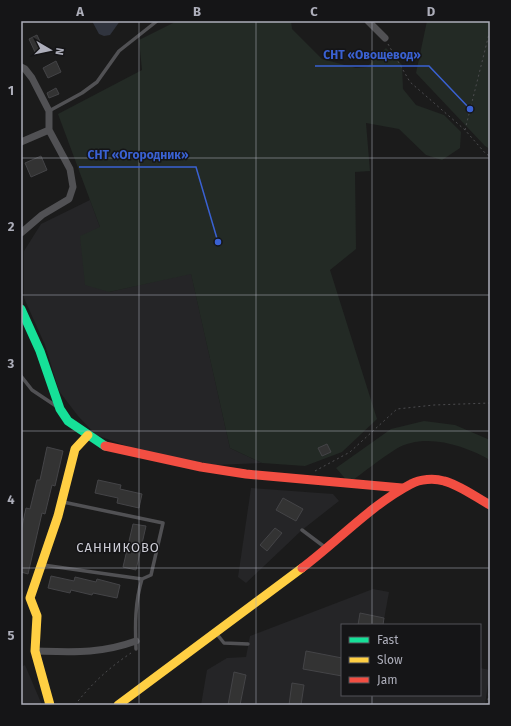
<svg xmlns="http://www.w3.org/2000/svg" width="511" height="726" viewBox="0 0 511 726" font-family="'Fira Sans',sans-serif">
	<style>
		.built { fill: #252527 }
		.green { fill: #232a25 }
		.water { fill: #30343e }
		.building { fill: #333; stroke: #444447 }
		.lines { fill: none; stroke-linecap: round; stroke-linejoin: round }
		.path { stroke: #4c4c4f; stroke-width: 1; stroke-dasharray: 2 3; stroke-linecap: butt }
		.lane { stroke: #515154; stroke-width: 3.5 }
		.street { stroke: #515154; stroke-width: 7 }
		.fast { stroke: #16e098; stroke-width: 9 }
		.slow { stroke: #ffcf43; stroke-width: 9 }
		.jam { stroke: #f24e42; stroke-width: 9 }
		.grid { fill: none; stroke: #adaeba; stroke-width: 1; stroke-opacity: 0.55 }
		.labels { text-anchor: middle; stroke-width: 3; stroke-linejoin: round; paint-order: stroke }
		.quarter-label { font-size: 13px; letter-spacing: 1px; fill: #ceced7; stroke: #151517 }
		.leader { fill: none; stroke: #3a61d2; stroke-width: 1.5 }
		.callout-dot { fill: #3a61d2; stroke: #151517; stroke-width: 1.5 }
		.callout-label { font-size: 12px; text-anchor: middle; font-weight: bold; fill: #3a61d2; stroke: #151517; stroke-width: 3; stroke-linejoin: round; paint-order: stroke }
		.neatline { fill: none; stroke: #adaeba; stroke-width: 1.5 }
		.grid-label { font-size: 13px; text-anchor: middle; font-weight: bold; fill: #adaeba }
	</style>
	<rect width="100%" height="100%" fill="#1b1b1b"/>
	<!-- built -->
	<path class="built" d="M90 200 100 227 109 292 191 273 230 448 262 463 215 465 141 451 96 435 78 416 59 391 45 345 24 298V251L41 224Z
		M251 488 333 494 339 501 302 530 246 583 238 577Z
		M373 589 389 592 383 625H342V695H480V668L490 670 485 705H201L207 670 227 658 246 657 250 636Z
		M25 665 42 705H21V667Z"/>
	<!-- green -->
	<path class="green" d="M177 21H291L292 29 322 59 356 68 367 67 386 48 402 65 403 89 416 105 444 115 461 132 460 148 442 160 426 155 399 129 366 123 370 171 355 172 356 249 330 270 377 419 342 452 305 466 262 463 230 448 191 274 109 292 85 285 80 236 100 227 58 114 142 70 139 40Z
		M427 21H490V149L485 146 416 73Z
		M424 421 455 425 490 440V460C464 445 424 432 396 449 380 459 364 472 349 483L336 468 391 429Z"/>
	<!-- water -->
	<path class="water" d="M92 21H120L110 35 104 36 99 34Z"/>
	<!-- building -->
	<path class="building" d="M37 35 43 48 35 52 29 39Z
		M56 61 61 72 48 78 43 68Z
		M56 88 59 94 49 98 47 93Z
		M41 156 47 170 31 177 25 163Z
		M327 444 331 452 322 456 318 448Z
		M47 447 63 451 55 486 52 485 45 514 42 513 28 574 21 572V531L26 508 30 509 37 480H40Z
		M98 480 121 485 120 489 142 494 139 508 117 503 118 498 95 493Z
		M283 498 303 509 296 521 276 510Z
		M133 524 146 526 136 570 123 567Z
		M275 528 282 533 267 551 260 545Z
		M51 576 74 581 75 577 96 582 97 579 120 585 117 598 93 593 92 595 71 590 70 593 48 588Z
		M360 613 384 618 383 625H358Z
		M306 651 342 658V676L303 669Z
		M234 672 246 675 240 705H228Z
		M292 683 304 685 301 705H289Z"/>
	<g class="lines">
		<!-- path -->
		<path class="path" d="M388 44 410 82 465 130 486 154 490 156
			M465 130 490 30
			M315 471 350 452 397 409 434 405 490 403
			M75 705C91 684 110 667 131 653
			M487 705 490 689"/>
		<!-- lane -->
		<path class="lane" d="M49 111 82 93 97 82 119 51 157 21
			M21 376 32 390 56 406
			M302 530 326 548
			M43 565 142 579 151 575 163 523 63 502
			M216 633 224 643 248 644
			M136 649C135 624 135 602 142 579"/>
		<!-- street -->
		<path class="street" d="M368 21 385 38
			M21 67 25 69 32 78 49 111V130L70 169 73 187 69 199 42 215 21 233
			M21 142 49 130
			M35 651C73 652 100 654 136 641"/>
		<!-- fast -->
		<path class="fast" d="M21 309 40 351 60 409 68 421 105 446"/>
		<!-- slow -->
		<path class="slow" d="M50 705 35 651 37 616 30 598 58 516 75 449 88 435
			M118 705 302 568"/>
		<!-- jam -->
		<path class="jam" d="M105 446 201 467 246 474 402 488
			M302 568C338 541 371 505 411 484 420 479 434 478 444 481 458 484 477 498 490 505"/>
	</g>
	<!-- grid -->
	<path class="grid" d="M139 21V705M256 21V705M372 21V625M21 158H490M21 295H490M21 431H490M21 568H490M372 695V705"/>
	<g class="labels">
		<!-- quarter labels -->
		<g class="quarter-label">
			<text x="118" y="552">САННИКОВО</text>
		</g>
	</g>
	<!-- callouts -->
	<path class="leader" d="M470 109L429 66H315M218 242L196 167H79"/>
	<g class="callout-dot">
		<circle cx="470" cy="109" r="4"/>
		<circle cx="218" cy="242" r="4"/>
	</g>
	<g class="callout-label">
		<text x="372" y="59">СНТ «Овощевод»</text>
		<text x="138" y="159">СНТ «Огородник»</text>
	</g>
	<!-- border -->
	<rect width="511" height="726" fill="none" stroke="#151517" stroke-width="44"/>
	<!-- legend -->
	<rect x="341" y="624" width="140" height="72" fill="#151517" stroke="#525258"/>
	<rect x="349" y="637" width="20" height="6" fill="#16e098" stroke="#525258"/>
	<text x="377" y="644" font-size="12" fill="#adaeba">Fast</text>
	<rect x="349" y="657" width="20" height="6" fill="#ffcf43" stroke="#525258"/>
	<text x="377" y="664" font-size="12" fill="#adaeba">Slow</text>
	<rect x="349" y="677" width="20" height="6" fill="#f24e42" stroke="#525258"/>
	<text x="377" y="684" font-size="12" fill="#adaeba">Jam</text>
	<!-- north arrow -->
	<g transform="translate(50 50) rotate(99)" stroke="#151517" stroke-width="3" paint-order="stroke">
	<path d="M0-3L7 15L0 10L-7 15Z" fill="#adaeba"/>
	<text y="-6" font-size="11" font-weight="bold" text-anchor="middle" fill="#adaeba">N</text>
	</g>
	<rect x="22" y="22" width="467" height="682" class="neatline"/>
	<g class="grid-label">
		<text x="80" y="16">A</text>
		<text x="197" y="16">B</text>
		<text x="314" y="16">C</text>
		<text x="431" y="16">D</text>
		<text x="11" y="95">1</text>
		<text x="11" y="231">2</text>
		<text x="11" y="368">3</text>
		<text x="11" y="504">4</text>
		<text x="11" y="640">5</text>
	</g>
</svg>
